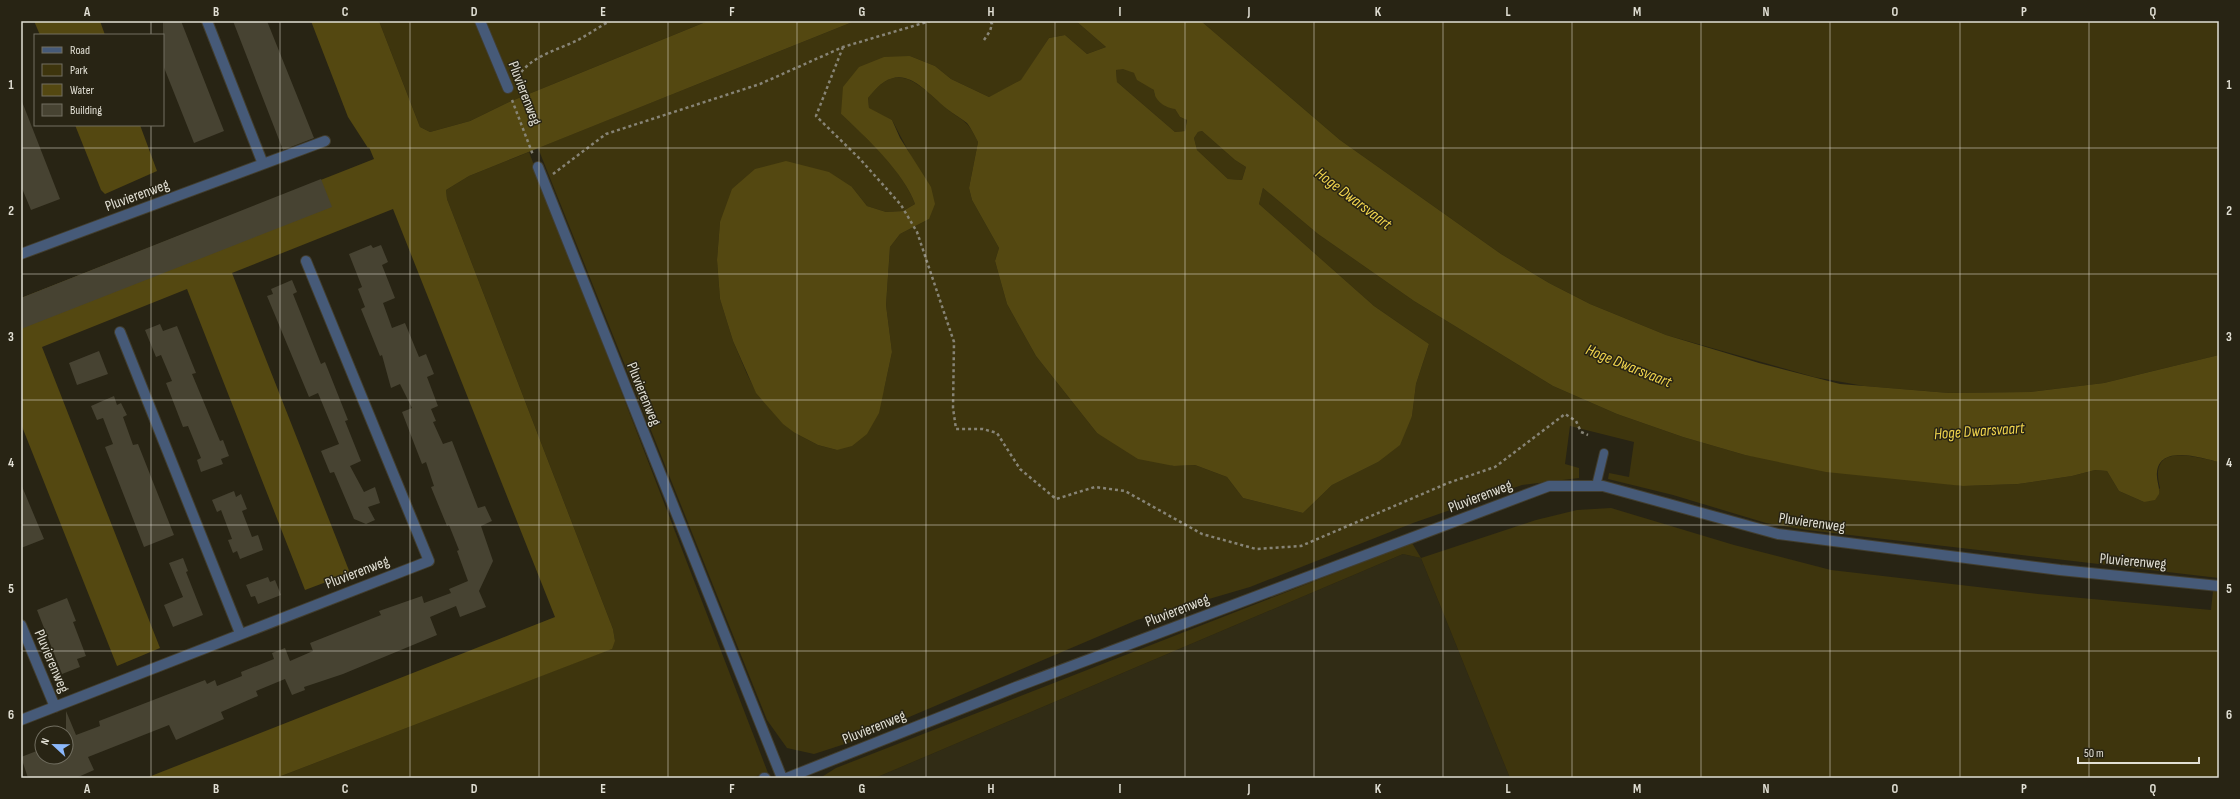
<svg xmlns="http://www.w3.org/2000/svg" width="2240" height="799" viewBox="0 0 2240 799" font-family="'Sofia Sans Condensed',sans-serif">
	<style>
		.built { fill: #312c15 }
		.green { fill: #3e350d }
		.water { fill: #544811; fill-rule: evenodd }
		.building { fill: #474332 }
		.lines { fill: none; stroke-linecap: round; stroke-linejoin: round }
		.lane-casing { stroke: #423e2f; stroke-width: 10 }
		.street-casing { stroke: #423e2f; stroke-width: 12 }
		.path { stroke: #878476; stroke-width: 2.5; stroke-dasharray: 3 3; stroke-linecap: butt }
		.lane { stroke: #465a78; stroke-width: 8 }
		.street { stroke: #465a78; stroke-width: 10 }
		.grid { fill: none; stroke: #e1dfd4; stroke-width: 1; stroke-opacity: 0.55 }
		.labels { text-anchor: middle; stroke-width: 3; stroke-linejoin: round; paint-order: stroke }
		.street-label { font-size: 15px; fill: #e1dfd4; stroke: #282414 }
		.water-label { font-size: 16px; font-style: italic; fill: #f0d44d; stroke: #282414 }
		.neatline { fill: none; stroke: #e1dfd4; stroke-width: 1.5 }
		.grid-label { font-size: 13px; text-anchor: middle; font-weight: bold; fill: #e1dfd4 }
	</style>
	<rect width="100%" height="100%" fill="#282414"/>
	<!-- built -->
	<path class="built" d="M1403 554 1421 558 1510 778H875Z"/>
	<!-- green -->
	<path class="green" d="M379 21H708L509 102 470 121 430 132 420 127Z
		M855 21H1076L1106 47 1087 54 1065 35 1049 38 1021 81 989 97 951 79 935 66 910 56 841 114C866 136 904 173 915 204L903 211 886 212 867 206 852 187 720 222 717 260 720 299 733 341 747 374 756 392 795 433 818 445 837 450 884 389 892 352 886 305 890 247 900 234 929 219 913 160 892 120 869 109 868 98C898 58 919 85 947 109 953 114 961 118 967 124 971 128 975 136 978 142L969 188 972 200 999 248 995 261 1007 304 1036 356 1097 433 1173 466 1195 465 1227 477 1243 498 1303 513 1332 485 1378 462 1412 416 1416 384 1429 344 1374 306 1259 204 1263 188 1318 234 1414 301 1553 386 1617 414 1683 437 1745 455 1963 486 2018 484 2072 476 2095 470 2107 471 2119 491 2144 502 2160 488C2148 442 2192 456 2219 462V578L1807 530 1766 523 1673 495 1608 479 1609 473 1629 477 1634 442 1570 426 1565 464 1579 468V478L1522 485 1413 523 1250 587 1137 620 848 743 814 754 787 748 767 720 538 148Z
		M1201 21H2219V355L2104 383 2030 392 1949 393 1864 386 1814 377 1666 335 1590 304 1549 283 1501 254 1340 140Z
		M1123 68 1134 73 1154 90V94L1175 109 1180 117 1187 120 1185 131 1175 132 1117 82 1116 70Z
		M1202 131 1235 160 1246 167 1242 180 1228 179 1197 150 1194 138 1198 132Z
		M529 152 768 773 750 778H276L611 649 615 641 613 629 447 199 446 190 469 176Z
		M1611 508 1734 545 1831 570 2038 594 2211 610 2213 591 2219 592V778H1510L1421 558 1403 554 875 778H820L836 768 1412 543 1421 558 1536 520 1577 510Z"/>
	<!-- water -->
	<path class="water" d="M34 21H100L105 35H40Z
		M311 21H379L420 127 430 132 470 121 509 102 708 21H855L469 176 446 190 447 199 613 629 615 641 612 649 276 778H146L555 617 393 209 232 273 350 573 305 590 187 289 42 347 160 648 117 666 21 424V298L374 159 369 147 368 148 348 117Z
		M1076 21H1201L1340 140 1501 254 1549 283 1590 304 1666 335 1759 363 1840 384 1949 393 2030 392 2104 383 2219 355V462C2202 458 2160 444 2157 472 2156 480 2160 487 2159 494L2155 500 2144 502 2119 491 2107 471 2095 470 2072 476 2018 484 1963 486 1826 472 1745 455 1683 437 1617 414 1553 386 1414 301 1318 234 1263 188 1259 204 1374 306 1429 344 1416 384 1412 416 1400 445 1378 462 1332 485 1303 513 1243 498 1227 477 1195 465 1174 466 1138 459 1097 433 1036 356 1007 304 995 261 999 248 972 200 969 188 978 142C975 136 971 128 967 123 961 118 953 114 947 109 919 85 899 57 868 98L869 108 892 120 900 138 931 187 935 204 929 219 900 234 890 247 886 305 892 352 879 413 867 434 852 446 837 450 818 445 795 433 783 424 756 393 733 341 720 299 717 260 720 222 732 189 755 169 786 161 829 172 852 187 867 206 886 212 903 211 915 204C905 174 865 136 841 114L843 87 859 67 884 57 910 56 935 66 951 79 989 97 1021 80 1049 38 1065 35 1087 54 1106 47ZM1123 69 1134 73 1137 80 1154 90C1154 101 1166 108 1175 109L1180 117 1187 120 1185 131 1175 132 1117 82 1116 70ZM1202 131 1235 160 1246 167 1242 180 1228 179 1197 150 1194 138 1198 132Z
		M75 125H140L157 171 105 194 101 190Z"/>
	<!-- building -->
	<path class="building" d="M163 21H181L224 131 194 143 163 65Z
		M233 21H267L314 138 283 150Z
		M21 99 60 199 31 210 21 186Z
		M321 179 332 207 21 329V298Z
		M371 245 373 248 381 245 388 262 382 265 395 298 383 303 392 328 405 323 419 357 426 354 434 374 427 377 438 406 431 409 436 421 433 422 443 444 452 441 478 508 485 506 492 521 481 526 493 561 479 591 486 607 460 617 456 606 430 617 437 635 343 674 304 687 305 690 292 695 285 679 256 691 258 696 221 712 224 719 176 740 169 725 88 757 94 770 76 778H28L21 757 42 749V757H66V711L76 735 100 726 99 721 205 680 207 684 215 680 217 686 242 676 241 672 274 659 272 653 285 648 290 661 313 651 310 643 381 615 379 611 422 596 424 603 451 593 449 589 468 581 457 551 459 550 449 525 447 526 431 487 434 486 426 462 422 464 402 412 412 408 400 384 391 388 382 355 380 356 361 309 365 307 358 289 362 287 349 254Z
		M292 280 297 292 293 294 321 364 325 362 348 420 345 421 361 461 350 466 364 492 375 487 380 503 368 507 375 520 366 524 354 519 334 472 330 473 321 451 339 444 318 393 309 397 267 296 273 294 271 289Z
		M160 324 163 331 177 326 196 373 192 374 220 441 223 440 229 456 221 459 223 464 201 472 197 460 201 458 188 426 183 427 166 383 172 381 161 355 156 357 145 330Z
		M99 351 108 374 77 385 69 363Z
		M114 396 117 405 121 403 127 415 123 417 133 445 138 444 174 535 144 547 105 447 113 444 103 418 97 420 91 406Z
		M21 484 44 539 21 548Z
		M234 491 236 497 241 494 247 509 242 511 252 537 258 535 263 550 240 559 237 551 233 553 228 540 232 539 221 510 217 512 212 500Z
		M183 558 188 571 186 572 203 615 173 627 164 605 183 597 169 563Z
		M268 577 270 582 275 580 281 595 258 604 255 596 251 597 246 585Z
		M67 598 76 621 73 622 86 656 77 659 80 667 62 674 37 610Z"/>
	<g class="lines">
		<defs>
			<path id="lane" d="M1596 486 1604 453"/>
			<path id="street" d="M207 21 263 164
				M480 21 508 88
				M538 167 782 778
				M21 254 325 141
				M120 332 240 633
				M21 625 55 707
				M21 720 429 561 306 261
				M764 778H765
				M787 778 1016 687 1549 486H1603L1778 534 2060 570 2219 586"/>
		</defs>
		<!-- lane casing -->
		<use href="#lane" class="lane-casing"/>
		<!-- street casing -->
		<use href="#street" class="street-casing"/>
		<!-- path -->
		<path class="path" d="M984 40 990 31 992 24 990 21
			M843 47 816 116 860 159 901 205 917 232 954 342 953 408 956 429H983L997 433 1020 469 1056 499 1095 487 1125 491 1202 534 1256 549 1301 546 1448 483 1495 467 1565 414 1576 421 1581 432 1588 435
			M518 77C530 56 558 50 578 40 589 34 599 27 610 21
			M512 100 533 155
			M553 174 606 134 760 84 843 47 930 21"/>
		<!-- lane -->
		<use href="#lane" class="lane"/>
		<!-- street -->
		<use href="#street" class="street"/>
	</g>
	<!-- grid -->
	<path class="grid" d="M151 21V35M280 21V778M410 21V778M539 21V778M668 21V778M797 21V778M926 21V778M1055 21V778M1185 21V778M1314 21V778M1443 21V778M1572 21V778M1701 21V778M1830 21V778M1960 21V778M2089 21V778M151 125V778M21 148H2219M21 274H2219M21 400H2219M21 525H2219M21 651H2219"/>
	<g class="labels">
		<!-- street labels -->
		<g class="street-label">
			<text transform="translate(525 93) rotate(69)" y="5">Pluvierenweg</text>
			<text transform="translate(137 195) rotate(-20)" y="5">Pluvierenweg</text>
			<text transform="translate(644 394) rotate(68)" y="5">Pluvierenweg</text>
			<text transform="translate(1480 496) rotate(-21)" y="5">Pluvierenweg</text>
			<text transform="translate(1812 522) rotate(8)" y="5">Pluvierenweg</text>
			<text transform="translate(2133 561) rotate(5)" y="5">Pluvierenweg</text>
			<text transform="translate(357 572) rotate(-21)" y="5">Pluvierenweg</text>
			<text transform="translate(1177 610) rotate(-21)" y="5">Pluvierenweg</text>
			<text transform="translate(52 661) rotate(67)" y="5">Pluvierenweg</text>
			<text transform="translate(874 727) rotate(-22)" y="5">Pluvierenweg</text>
		</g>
		<!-- water labels -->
		<g class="water-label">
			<text transform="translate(1354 198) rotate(37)" y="6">Hoge Dwarsvaart</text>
			<text transform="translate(1629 365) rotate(22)" y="6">Hoge Dwarsvaart</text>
			<text transform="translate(1979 430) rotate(-4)" y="6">Hoge Dwarsvaart</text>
		</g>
	</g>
	<!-- border -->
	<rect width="2240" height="799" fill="none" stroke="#282414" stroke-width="44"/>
	<!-- legend -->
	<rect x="34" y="34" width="130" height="92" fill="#282414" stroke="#726f61"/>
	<rect x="42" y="47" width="20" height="6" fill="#465a78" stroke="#726f61"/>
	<text x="70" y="54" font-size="12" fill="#e1dfd4">Road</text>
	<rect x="42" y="64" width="20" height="12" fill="#3e350d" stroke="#726f61"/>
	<text x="70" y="74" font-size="12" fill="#e1dfd4">Park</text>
	<rect x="42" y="84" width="20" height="12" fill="#544811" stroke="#726f61"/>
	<text x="70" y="94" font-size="12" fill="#e1dfd4">Water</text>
	<rect x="42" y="104" width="20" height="12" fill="#474332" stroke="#726f61"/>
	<text x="70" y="114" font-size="12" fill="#e1dfd4">Building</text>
	<!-- north arrow -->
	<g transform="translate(54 745) rotate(292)"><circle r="19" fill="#282414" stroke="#726f61"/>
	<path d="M0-3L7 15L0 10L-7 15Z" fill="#8cb9fc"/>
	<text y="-6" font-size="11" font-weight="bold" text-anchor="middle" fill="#e1dfd4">N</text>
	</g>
	<!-- scale -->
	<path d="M2078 757v6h121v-6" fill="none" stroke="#e1dfd4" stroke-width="2"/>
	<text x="2084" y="757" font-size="12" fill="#e1dfd4" stroke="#282414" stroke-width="3" paint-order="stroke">50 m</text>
	<rect x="22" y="22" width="2196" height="755" class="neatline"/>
	<g class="grid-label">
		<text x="87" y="16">A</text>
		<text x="216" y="16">B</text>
		<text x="345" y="16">C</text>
		<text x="474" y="16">D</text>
		<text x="603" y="16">E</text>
		<text x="732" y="16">F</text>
		<text x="862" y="16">G</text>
		<text x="991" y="16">H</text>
		<text x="1120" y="16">I</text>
		<text x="1249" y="16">J</text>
		<text x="1378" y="16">K</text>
		<text x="1508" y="16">L</text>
		<text x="1637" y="16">M</text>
		<text x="1766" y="16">N</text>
		<text x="1895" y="16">O</text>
		<text x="2024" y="16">P</text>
		<text x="2153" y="16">Q</text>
		<text x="11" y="89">1</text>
		<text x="2229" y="89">1</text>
		<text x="11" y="215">2</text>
		<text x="2229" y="215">2</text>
		<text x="11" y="341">3</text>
		<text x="2229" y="341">3</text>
		<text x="11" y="467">4</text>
		<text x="2229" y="467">4</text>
		<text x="11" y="593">5</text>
		<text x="2229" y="593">5</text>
		<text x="11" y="719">6</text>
		<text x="2229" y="719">6</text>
		<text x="87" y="793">A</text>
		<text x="216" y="793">B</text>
		<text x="345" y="793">C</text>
		<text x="474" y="793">D</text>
		<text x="603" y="793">E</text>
		<text x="732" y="793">F</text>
		<text x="862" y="793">G</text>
		<text x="991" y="793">H</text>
		<text x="1120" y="793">I</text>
		<text x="1249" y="793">J</text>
		<text x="1378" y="793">K</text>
		<text x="1508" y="793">L</text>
		<text x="1637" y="793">M</text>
		<text x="1766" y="793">N</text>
		<text x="1895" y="793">O</text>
		<text x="2024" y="793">P</text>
		<text x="2153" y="793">Q</text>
	</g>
</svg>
